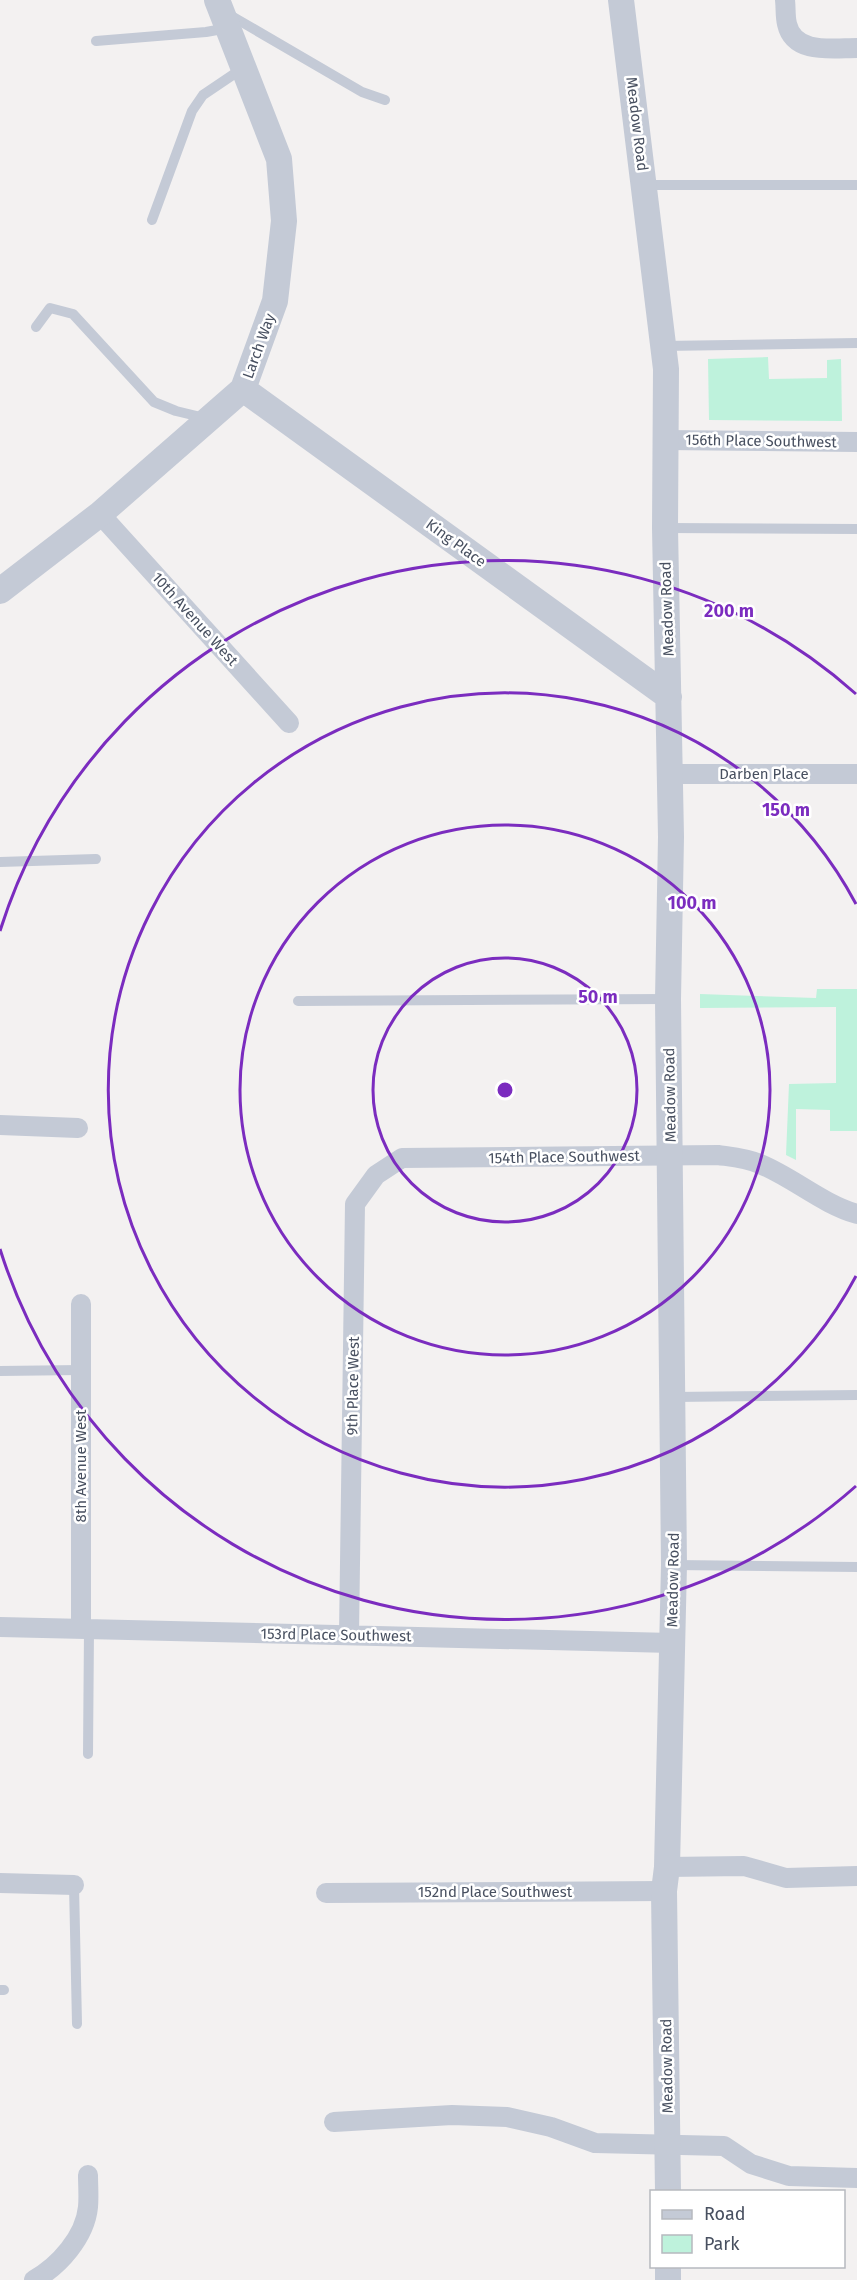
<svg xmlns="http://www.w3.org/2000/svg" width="857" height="2280" viewBox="0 0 857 2280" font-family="'Fira Sans',sans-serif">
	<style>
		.green { fill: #bef2dc }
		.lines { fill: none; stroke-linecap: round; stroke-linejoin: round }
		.service { stroke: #c4cad6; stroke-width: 10 }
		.minor { stroke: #c4cad6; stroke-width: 20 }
		.tertiary { stroke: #c4cad6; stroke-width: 26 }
		.ring { fill: none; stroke: #7b2cbf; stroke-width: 3 }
		.labels { text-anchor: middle; stroke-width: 5; stroke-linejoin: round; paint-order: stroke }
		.street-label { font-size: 15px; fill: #485060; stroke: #fff }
		.centre { fill: #7b2cbf; stroke: #fff; stroke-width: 3 }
		.ring-label { font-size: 18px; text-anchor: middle; font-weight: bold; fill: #7b2cbf; stroke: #fff; stroke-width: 5; stroke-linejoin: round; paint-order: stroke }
	</style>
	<rect width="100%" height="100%" fill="#f3f1f1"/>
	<!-- green -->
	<path class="green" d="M768 357 769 379 827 378V360L841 359 842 421 709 420 708 359Z
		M817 989H857V1131H830V1110L796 1109V1160L786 1155 789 1084 836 1083V1007L700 1008V994L816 998Z"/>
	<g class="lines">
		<!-- service -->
		<path class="service" d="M228 14 362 92 385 100
			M96 41 206 32 228 28
			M645 185H857
			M152 220 192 111 203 95 243 68
			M36 327 50 308 73 314 154 402 176 411 205 418
			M663 346 857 343
			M665 528 857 529
			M0 862 96 859
			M298 1001 668 999
			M0 1371 81 1370
			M673 1397 857 1395
			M674 1565 857 1567
			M88 1754 89 1629
			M74 1885 77 2024
			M0 1990H4"/>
		<!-- minor -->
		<path class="minor" d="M785 0C786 8 785 16 787 24 794 55 833 48 857 48
			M665 440 857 442
			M100 514 289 723
			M670 774H857
			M0 1125 78 1128
			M0 1627 672 1643
			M81 1629V1304
			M349 1635 355 1204 376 1175 402 1158 718 1155C732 1157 746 1158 760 1164 794 1178 822 1204 857 1214
			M667 1867 744 1866 786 1878 857 1876
			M0 1883 74 1885
			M326 1893 664 1891
			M334 2122 452 2115 507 2117 551 2127 595 2143 724 2146 751 2164 789 2176 857 2178
			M34 2280C59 2266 85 2237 88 2207 89 2197 88 2185 88 2175"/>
		<!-- tertiary -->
		<path class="tertiary" d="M621 0 666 369 665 528 671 837 668 999 674 1565 667 1867 664 1891 668 2192
			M243 389 669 697
			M0 591 100 514 243 389 275 301 284 221 279 159 217 0
			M668 2266V2280"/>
	</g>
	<!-- distance rings -->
	<g class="ring">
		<circle cx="505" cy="1090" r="132"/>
		<circle cx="505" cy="1090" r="265"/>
		<path d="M856 1276A397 397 0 1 1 856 904"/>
		<path d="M856 1486A529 529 0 0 1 0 1249M0 931A529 529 0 0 1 856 694"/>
	</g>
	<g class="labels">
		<!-- street labels -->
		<g class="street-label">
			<text transform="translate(637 124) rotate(83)" y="5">Meadow Road</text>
			<text transform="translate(259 346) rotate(-70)" y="5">Larch Way</text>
			<text transform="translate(761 441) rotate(1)" y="5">156th Place Southwest</text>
			<text transform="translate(456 543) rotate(36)" y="5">King Place</text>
			<text transform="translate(667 609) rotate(-92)" y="5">Meadow Road</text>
			<text transform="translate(195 619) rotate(48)" y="5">10th Avenue West</text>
			<text x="764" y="779">Darben Place</text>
			<text transform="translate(670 1095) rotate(-91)" y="5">Meadow Road</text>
			<text transform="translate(564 1157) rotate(-1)" y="5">154th Place Southwest</text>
			<text transform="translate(353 1386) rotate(-89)" y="5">9th Place West</text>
			<text transform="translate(81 1466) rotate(-90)" y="5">8th Avenue West</text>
			<text transform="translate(673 1580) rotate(-89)" y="5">Meadow Road</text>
			<text transform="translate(336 1635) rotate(1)" y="5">153rd Place Southwest</text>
			<text x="495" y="1897">152nd Place Southwest</text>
			<text transform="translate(667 2066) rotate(-91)" y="5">Meadow Road</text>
		</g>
	</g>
	<circle cx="505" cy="1090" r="9" class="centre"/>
	<g class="ring-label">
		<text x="729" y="617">200 m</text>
		<text x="786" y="816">150 m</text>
		<text x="692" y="909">100 m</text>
		<text x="598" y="1003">50 m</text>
	</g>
	<!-- legend -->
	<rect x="650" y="2190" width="195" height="78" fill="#ffffff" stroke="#b6b9bf" stroke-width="1.5"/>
	<rect x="662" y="2210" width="30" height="9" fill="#c4cad6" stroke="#b6b9bf" stroke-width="1.5"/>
	<text x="704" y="2220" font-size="18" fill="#485060">Road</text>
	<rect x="662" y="2235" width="30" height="18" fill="#bef2dc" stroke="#b6b9bf" stroke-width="1.5"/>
	<text x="704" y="2250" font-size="18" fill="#485060">Park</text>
</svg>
